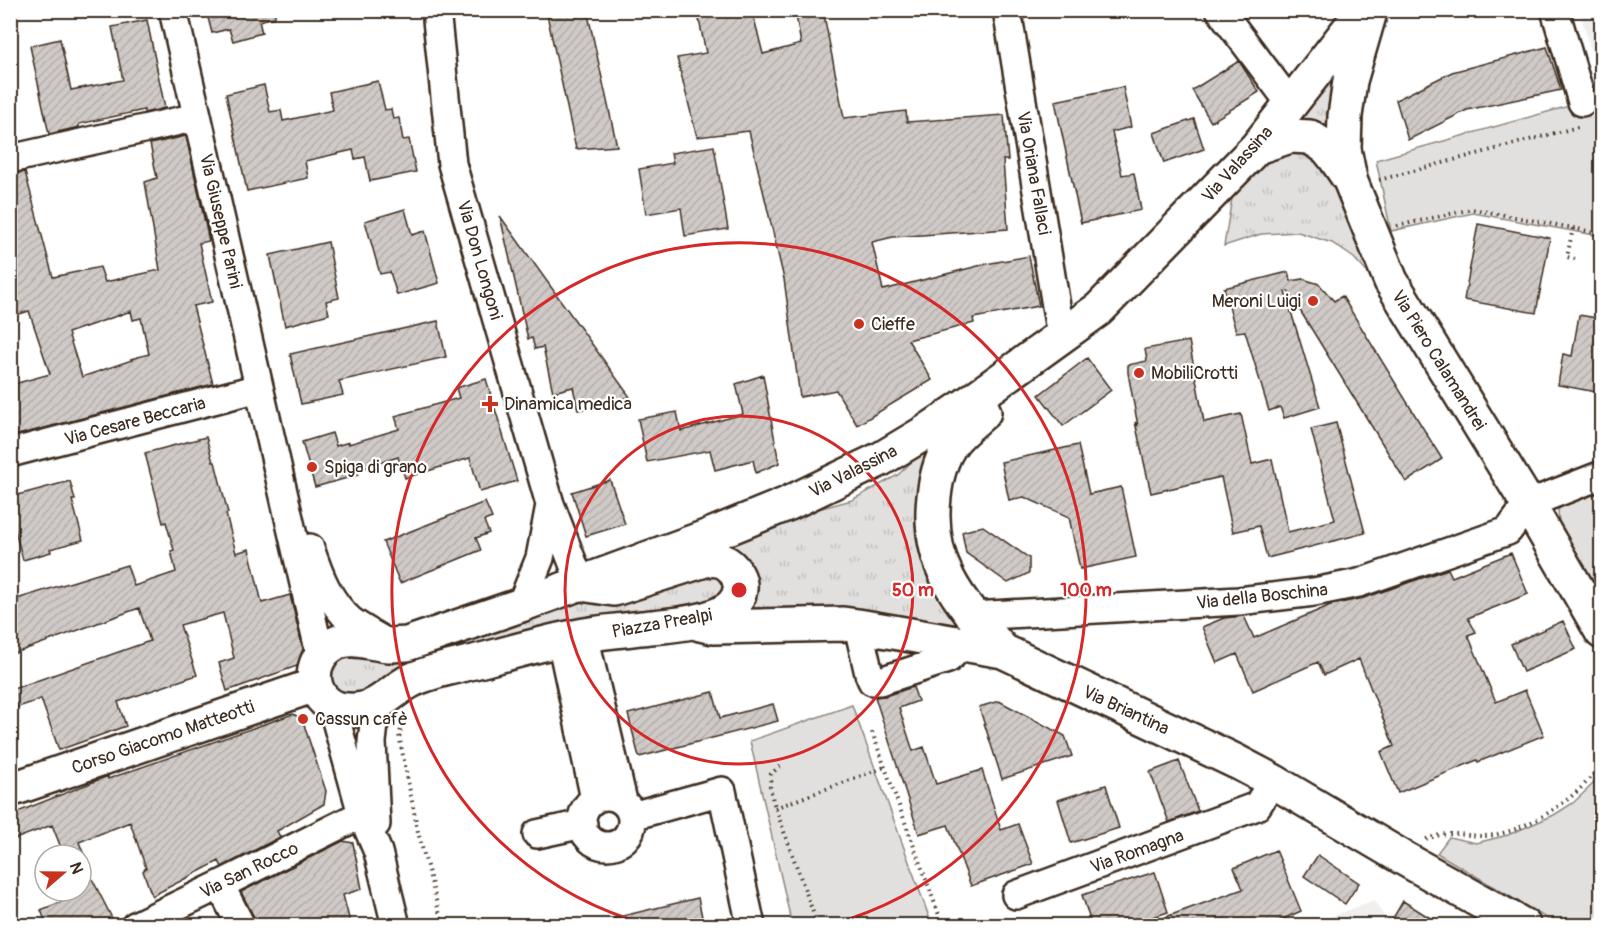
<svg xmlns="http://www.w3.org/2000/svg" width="1612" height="936" viewBox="0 0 1612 936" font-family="Pangolin,sans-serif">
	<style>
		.built { fill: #f1efee }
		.grass { fill: url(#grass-tufts); stroke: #8e857e; stroke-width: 1.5 }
		.green { fill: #e2e0de; stroke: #8e857e; stroke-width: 1.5 }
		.building { fill: url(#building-hatch); stroke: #3b2a1e; stroke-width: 1.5; fill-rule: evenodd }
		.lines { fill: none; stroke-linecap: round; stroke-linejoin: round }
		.minor-casing { stroke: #3b2a1e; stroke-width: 32 }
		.major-casing { stroke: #3b2a1e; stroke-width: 38 }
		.path { stroke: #3b2a1e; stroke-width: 4; stroke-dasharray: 1.5 4.5; stroke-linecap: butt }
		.minor { stroke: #fff; stroke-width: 27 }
		.major { stroke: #fff; stroke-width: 33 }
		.ring { fill: none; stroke: #d62828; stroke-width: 3 }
		.poi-dot { fill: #c8321e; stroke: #fff; stroke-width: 2 }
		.labels { text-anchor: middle; stroke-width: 4.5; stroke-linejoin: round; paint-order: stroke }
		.street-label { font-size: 18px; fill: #3b2a1e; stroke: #fff }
		.poi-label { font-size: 18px; fill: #3b2a1e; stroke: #fff; text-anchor: start }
		.centre { fill: #d62828; stroke: #fff; stroke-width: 3 }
		.ring-label { font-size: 18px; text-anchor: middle; font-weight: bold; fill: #d62828; stroke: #fff; stroke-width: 4.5; stroke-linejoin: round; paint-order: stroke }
	</style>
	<defs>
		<pattern id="grass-tufts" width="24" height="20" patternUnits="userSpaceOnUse" patternTransform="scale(1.5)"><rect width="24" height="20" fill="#e2e0de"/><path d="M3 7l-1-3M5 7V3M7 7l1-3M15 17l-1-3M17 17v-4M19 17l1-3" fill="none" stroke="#c3c0be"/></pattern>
		<pattern id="building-hatch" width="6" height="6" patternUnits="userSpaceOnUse" patternTransform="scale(1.5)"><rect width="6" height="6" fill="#cfcac7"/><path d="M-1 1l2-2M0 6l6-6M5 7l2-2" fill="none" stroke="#b3aeaa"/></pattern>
	</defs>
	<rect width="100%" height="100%" fill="#fff"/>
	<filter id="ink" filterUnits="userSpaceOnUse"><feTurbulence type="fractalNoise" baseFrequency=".0167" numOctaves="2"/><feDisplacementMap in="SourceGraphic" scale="12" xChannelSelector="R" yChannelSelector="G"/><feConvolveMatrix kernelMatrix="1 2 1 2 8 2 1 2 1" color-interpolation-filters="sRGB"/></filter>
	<g filter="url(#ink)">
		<!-- built -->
		<path class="built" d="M1580 11H1601V91L1598 79Z
			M1374 900 1389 925H1310Z"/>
		<!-- grass -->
		<path class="grass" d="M1350 43 1339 146 1288 122Z
			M1292 148 1327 162 1374 280 1354 258 1332 243 1298 232 1261 234 1224 246 1233 192 1269 154Z
			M935 439 926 465 966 628 748 617 720 542 793 509H818L852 500 898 475Z
			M722 568 727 601 373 699 327 692 326 659 557 601Z"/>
		<!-- green -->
		<path class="green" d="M1601 97V236L1473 213 1391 231 1376 160Z
			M1601 487V595L1559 525 1558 510 1568 500Z
			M852 705 932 925H792L750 741Z
			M1601 772V925H1558L1437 853 1449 837 1476 843 1508 835 1554 815 1573 803 1592 785Z"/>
		<!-- building -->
		<path class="building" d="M206 10H275V17L259 21 262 33 233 41 229 29 212 33Z
			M546 10H587L617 146 576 149Z
			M697 10H752L763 54 801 44 795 10H823L844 118 906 111 907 122 1004 115 1008 160H1003L1008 229 893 237 872 242 883 290 986 264 1029 256 1039 306 973 318 974 323 908 340 932 380 857 425 836 390 800 397 784 279 749 131 697 137 677 58 706 53Z
			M147 20 165 108 144 113V110L79 124V127L49 134 30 46 60 39 71 90 123 80 112 27Z
			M1547 47 1561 90 1467 110 1408 140 1396 100 1452 72Z
			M1239 61 1259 92 1211 122 1192 90Z
			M378 81 385 110 391 109 393 119 399 118 403 140 409 139 416 172 370 181 365 157 355 159 353 150 305 161 308 178 247 191 226 94 264 85 270 112 281 110 283 121 333 110 329 92Z
			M1123 87 1131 127 1112 132 1122 175 1134 173 1141 210 1081 223 1055 101Z
			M1194 119 1204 149 1164 163 1154 133Z
			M186 136 209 241 199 243 212 302 193 306 213 384 10 437V385L50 374 29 311 10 317V262L19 260 10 229V174L25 172 53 277 100 267 105 282 160 270 145 182 157 178 150 144ZM131 311 133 320 141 318 149 354 131 359 132 360 82 377 68 333Z
			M714 146 728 229 685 236 681 208 646 214 639 169 673 163 671 153Z
			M405 209 412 235 425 231 439 283 397 295 390 272 380 274 365 221Z
			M500 216 630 397 578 410 573 387 553 392 543 347 535 349 532 338 528 339Z
			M1478 224 1550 238 1536 313 1464 300Z
			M328 242 339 298 326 301 329 314 285 326 270 255Z
			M1288 272 1291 281 1303 279 1319 284 1334 301 1342 296 1442 459 1406 482 1288 291 1285 292 1320 407 1284 418 1280 407 1269 411 1245 331 1236 332 1224 288Z
			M1579 315 1602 319V393L1558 385 1563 354 1572 356Z
			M438 321 446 357 339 381 343 395 301 404 290 354Z
			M1189 341 1204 422 1241 414 1252 464 1272 459 1288 532 1335 520 1311 429 1336 423 1365 533 1267 558 1259 526 1233 532 1221 477 1151 493 1135 422 1138 426 1128 373V365L1147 361 1145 349Z
			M1087 358 1111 390 1063 426 1039 395Z
			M763 375 779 463 756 473 753 460 715 470 710 450 647 462 638 419 677 412 681 431 743 414 736 384Z
			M486 379 517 481 480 492 470 458 405 478 398 457 357 470 358 475 315 487 302 442 332 433 336 446 349 442V444L399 429 395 416 459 398 456 388Z
			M206 437 213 462H215L228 513 226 514 236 553 249 549 262 603 290 595 303 649 297 666 227 691 219 663 234 658 223 613 180 625 197 675 118 702 126 726 59 750 41 699 10 710V690L150 641 139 608 10 655V601L127 565 134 586 176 572 171 551 174 550 166 522 163 523 145 453Z
			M1078 445 1089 494 1121 487 1136 557 1080 569 1069 517 1024 497 1009 500 1001 462Z
			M610 480 625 524 586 536 572 492Z
			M70 481 75 500H72L83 540 50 549 51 552 23 560 10 513V497Z
			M485 502 492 518 484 521 489 533 476 538 481 550 400 583 383 542Z
			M983 526 1029 558V573L1008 583 966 553 962 532Z
			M1511 553 1528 594 1468 618 1476 632 1468 635 1496 702 1525 690 1544 735 1478 762 1477 760 1398 793 1381 752 1394 746 1359 659 1324 675 1318 662 1253 691 1237 654 1217 663 1202 627 1224 618 1244 616 1254 638 1331 605 1364 598 1448 569 1452 577Z
			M1563 621 1576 649 1523 672 1511 644Z
			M913 687 918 701 899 708 913 751 924 747 936 784 982 770 1001 830 1018 824 1033 864 971 886 948 825 919 834 875 697 885 696Z
			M713 692 720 718 773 704 778 721 639 757 628 714Z
			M999 701 1065 736 1072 756 1002 779 979 707Z
			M293 714 302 719 326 791 324 804 277 831 280 837 222 867 219 861 152 896 143 871 146 868 130 822 79 842 84 855H64L52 825 10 841V815L108 776V779Z
			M1179 761 1198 811 1169 822 1150 772Z
			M1106 785 1119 828 1071 843 1058 800Z
			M343 841 353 843 362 889 343 895 351 926H257L255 919 241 892Z
			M1276 850 1301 911 1267 926H1150L1149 923 1243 889 1234 868Z
			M1318 855 1359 883 1345 904 1304 876Z
			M81 857 116 926H47L41 910 81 894Z
			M1155 872 1168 912 1125 926H1092L1082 895Z
			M698 898 704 926H615L614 918Z
			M1403 901 1443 926H1402L1392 920Z"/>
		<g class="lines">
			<defs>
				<path id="minor" d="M173 10 320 654
					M436 10 452 164 550 504 581 584
					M1007 10 1061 336
					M1220 10 1290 103
					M1555 10 1582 102
					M10 159 197 117
					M10 453 259 388
					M310 548C319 575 329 602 351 621 362 629 375 636 387 643
					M521 605 540 558 550 505
					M973 616 1239 601 1314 592 1359 583 1508 531 1528 504 1602 475
					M858 626 869 674 872 681H880L948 659 964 644
					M585 635 589 657 623 801
					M561 640 595 799
					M332 706 362 814 378 852 396 926
					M376 706 372 742 376 824
					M582 821a25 25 0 1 1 50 0a25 25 0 1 1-50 0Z
					M632 816 722 791 751 926
					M537 834 583 824
					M220 885 241 926
					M1016 895 1257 806 1273 781
					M135 926 220 885 362 814"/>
				<path id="major" d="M1257 147 1290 136 1310 137 1327 148 1335 158 1350 180 1391 281 1528 504 1602 632
					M1350 179 1344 149 1345 116 1350 81 1370 12
					M984 412C974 421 962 430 953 441 941 457 936 477 934 497 926 566 961 603 1003 651
					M581 584 614 589 705 560C716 559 725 559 733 569 739 576 742 585 739 594 730 624 668 625 641 628 619 631 596 632 574 637 543 643 512 652 482 660 459 666 433 670 412 680 388 692 378 712 348 710 311 709 301 660 336 643 352 635 372 644 389 645 395 645 401 644 407 644L521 605 706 537 787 504 881 459 926 432 966 405 1099 309 1257 147 1364 10
					M700 624 713 627 843 624 858 626 1003 651 1237 762 1273 781 1405 859 1524 926
					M10 790 315 685"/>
			</defs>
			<!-- minor casing -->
			<use href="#minor" class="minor-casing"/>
			<!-- major casing -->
			<use href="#major" class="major-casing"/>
			<!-- path -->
			<path class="path" d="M1379 180 1578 127
				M1397 226 1472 209 1573 228 1567 257 1575 259
				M1573 228 1602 234
				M405 719 399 735 418 832 441 919 440 926
				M872 732 943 926
				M780 766 771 774 770 788 773 801 818 926
				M775 808 885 767
				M1426 839C1433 837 1441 834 1448 834 1464 833 1478 838 1494 835 1532 828 1582 796 1602 762"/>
			<!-- minor -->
			<use href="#minor" class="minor"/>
			<!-- major -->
			<use href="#major" class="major"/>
		</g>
	</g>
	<!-- distance rings -->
	<g class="ring">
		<circle cx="739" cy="590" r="174"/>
		<path d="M649 925A347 347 0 1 1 829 925"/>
	</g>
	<!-- markers -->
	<g class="poi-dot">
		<circle cx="1313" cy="301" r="6"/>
		<circle cx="859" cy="324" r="6"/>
		<circle cx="1139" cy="373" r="6"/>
		<path d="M487 395h6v6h6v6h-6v6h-6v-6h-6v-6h6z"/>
		<circle cx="312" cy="467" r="6"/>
		<circle cx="303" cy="719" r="6"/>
	</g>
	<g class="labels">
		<!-- street labels -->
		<g class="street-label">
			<text transform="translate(1237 164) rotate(-48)" y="6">Via Valassina</text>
			<text transform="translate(1034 173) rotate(80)" y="6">Via Oriana Fallaci</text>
			<text transform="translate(221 221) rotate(77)" y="6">Via Giuseppe Parini</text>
			<text transform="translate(480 260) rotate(74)" y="6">Via Don Longoni</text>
			<text transform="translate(1439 360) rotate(58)" y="6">Via Piero Calamandrei</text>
			<text transform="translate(135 421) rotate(-15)" y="6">Via Cesare Beccaria</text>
			<text transform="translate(853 471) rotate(-27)" y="6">Via Valassina</text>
			<text transform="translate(1262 596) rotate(-6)" y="6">Via della Boschina</text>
			<text transform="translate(662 623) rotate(-10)" y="6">Piazza Prealpi</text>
			<text transform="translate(1126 710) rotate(25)" y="6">Via Briantina</text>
			<text transform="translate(163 737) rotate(-19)" y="6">Corso Giacomo Matteotti</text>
			<text transform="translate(1137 851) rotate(-20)" y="6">Via Romagna</text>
			<text transform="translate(249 870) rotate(-26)" y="6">Via San Rocco</text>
		</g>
		<!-- poi labels -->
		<g class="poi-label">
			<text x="1301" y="307" text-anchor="end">Meroni Luigi</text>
			<text x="871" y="330">Cieffe</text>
			<text x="1151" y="379">MobiliCrotti</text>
			<text x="504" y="410">Dinamica medica</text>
			<text x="324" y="473">Spiga di grano</text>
			<text x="315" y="725">Cassun cafè</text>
		</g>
	</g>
	<circle cx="739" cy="590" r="9" class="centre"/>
	<g class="ring-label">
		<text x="913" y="596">50 m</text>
		<text x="1086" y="596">100 m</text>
	</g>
	<!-- margin -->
	<rect width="1612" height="936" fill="none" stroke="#fff" stroke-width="36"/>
	<rect x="18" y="18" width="1576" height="900" fill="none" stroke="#3b2a1e" stroke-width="2" filter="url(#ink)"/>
	<!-- north arrow -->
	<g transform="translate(63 873) rotate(70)"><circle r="28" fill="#ffffff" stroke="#b1aaa5" stroke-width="1.5"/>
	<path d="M0-4.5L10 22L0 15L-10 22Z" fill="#c8321e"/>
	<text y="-9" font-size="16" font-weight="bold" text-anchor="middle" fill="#3b2a1e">N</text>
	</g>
</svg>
